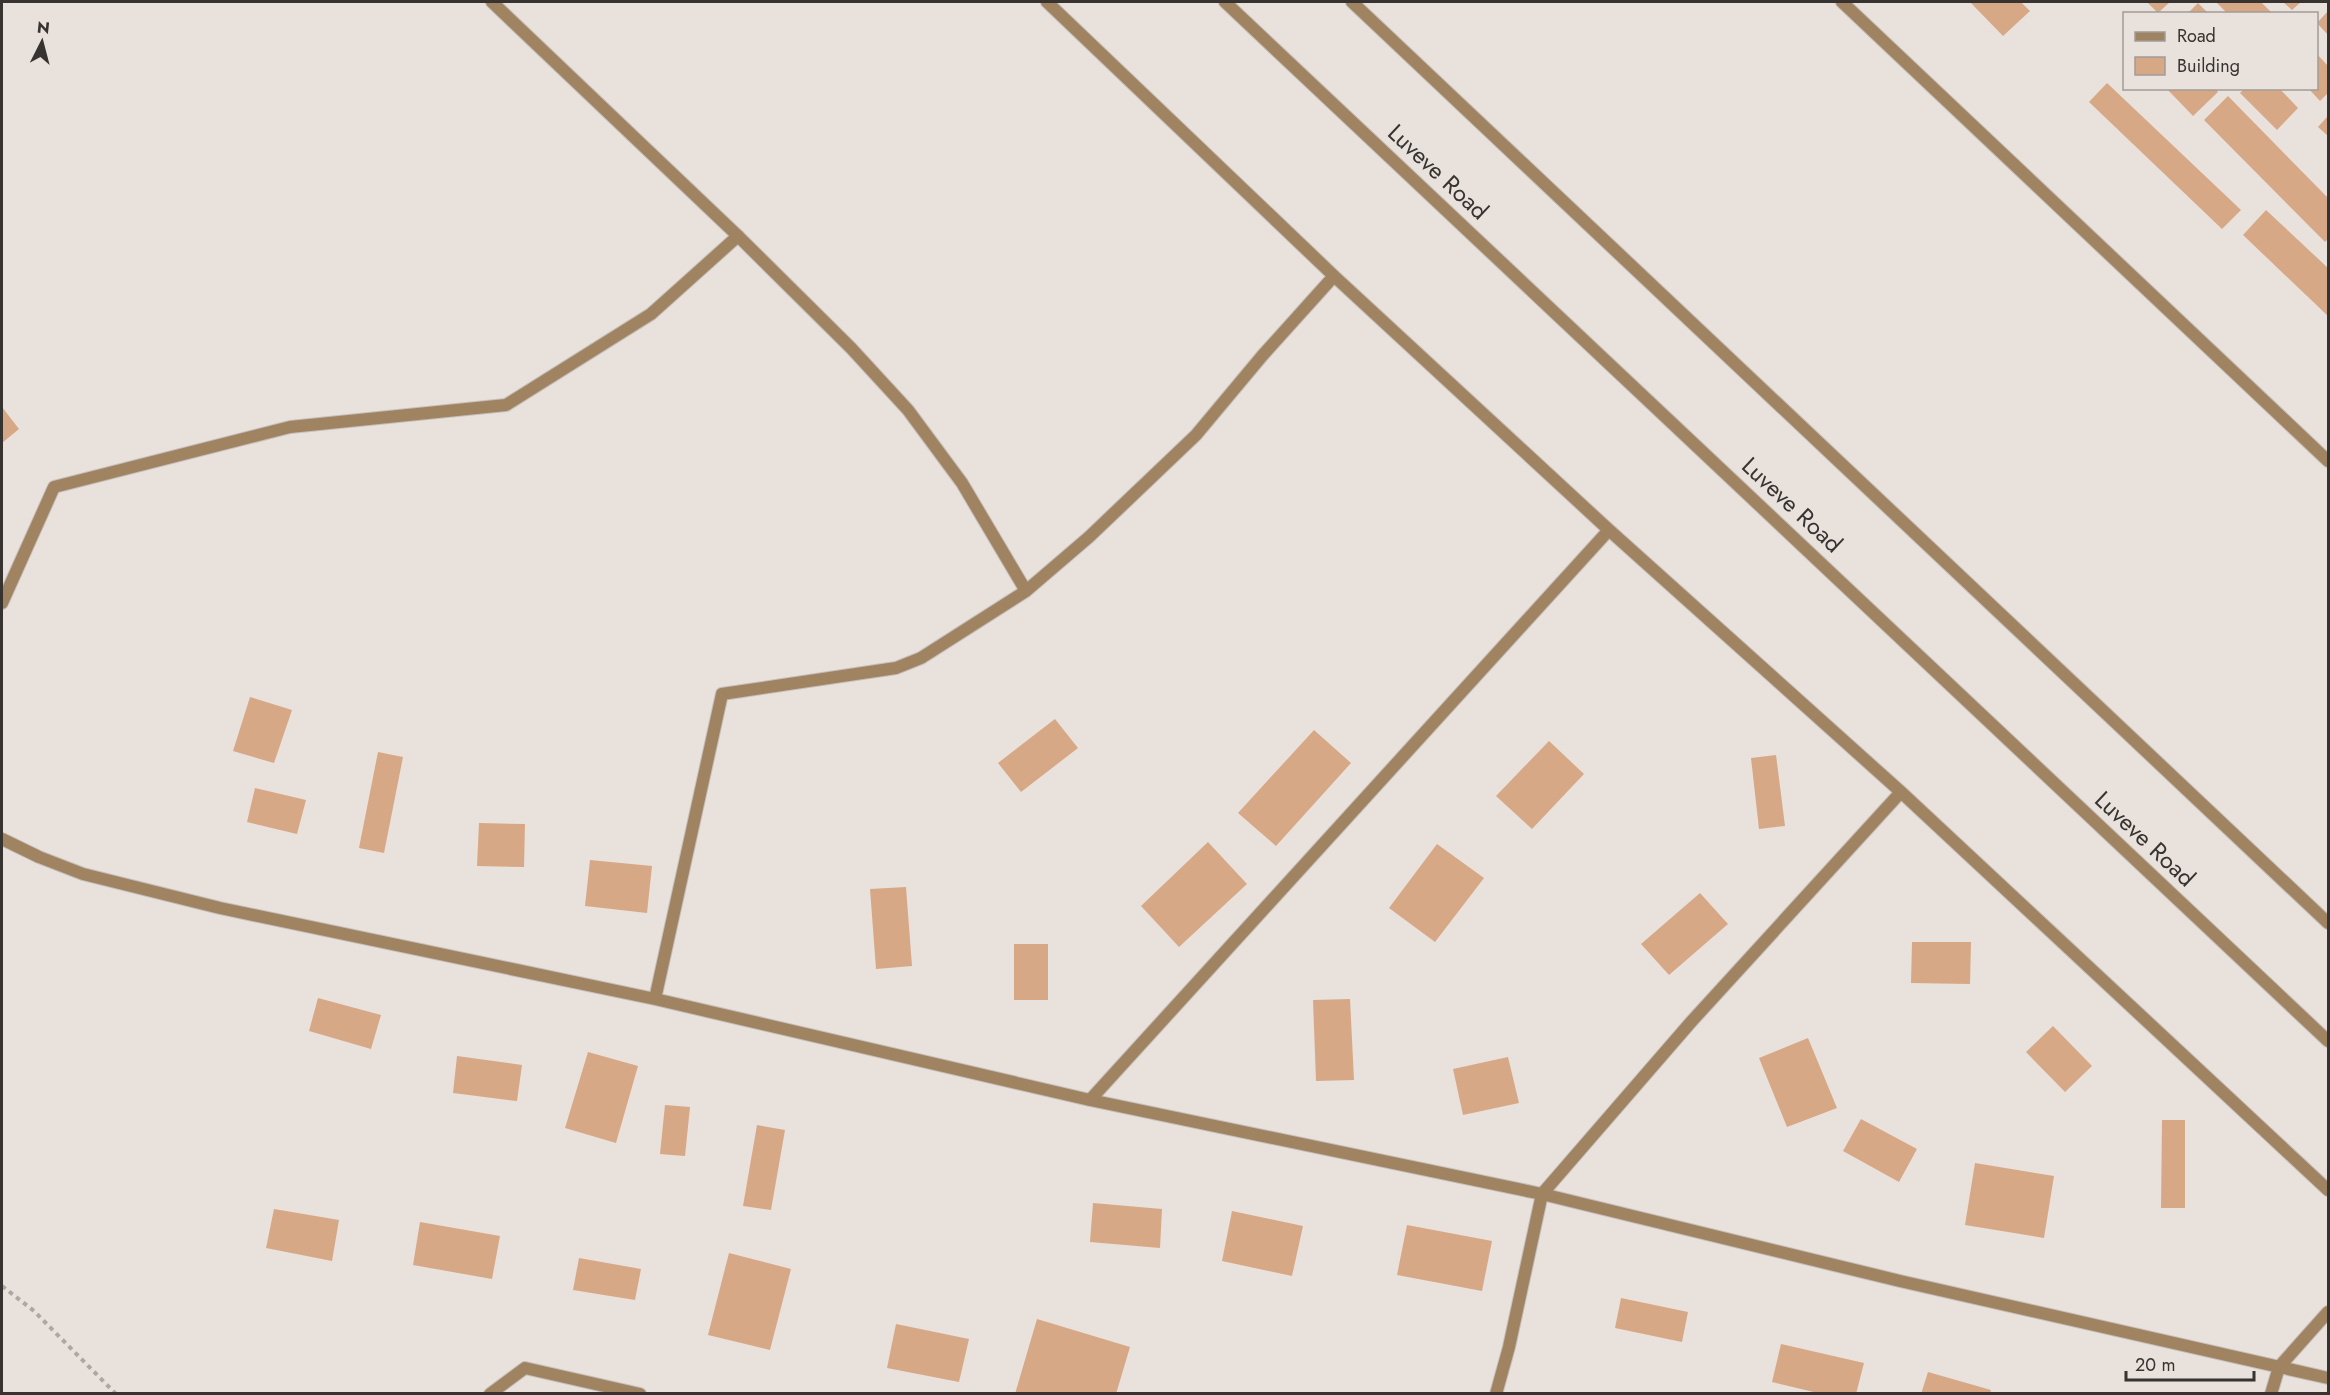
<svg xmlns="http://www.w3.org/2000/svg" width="2330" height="1395" viewBox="0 0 2330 1395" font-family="Jost,sans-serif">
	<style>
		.building { fill: #d7a886 }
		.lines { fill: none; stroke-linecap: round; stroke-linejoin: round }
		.service-casing { stroke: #c5beba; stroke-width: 14 }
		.minor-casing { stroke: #c5beba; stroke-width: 14 }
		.tertiary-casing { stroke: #c5beba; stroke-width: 14 }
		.path { stroke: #aea7a3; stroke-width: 4; stroke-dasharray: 4.5 4.5; stroke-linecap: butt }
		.service { stroke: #a08361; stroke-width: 12 }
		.minor { stroke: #a08361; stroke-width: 12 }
		.tertiary { stroke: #a08361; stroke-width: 12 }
		.labels { text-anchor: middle; stroke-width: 6; stroke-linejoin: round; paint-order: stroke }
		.street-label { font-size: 24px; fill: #363331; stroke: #e9e1dc }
	</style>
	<rect width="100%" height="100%" fill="#e9e1dc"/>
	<!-- building -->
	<path class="building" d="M1970 2H2021L2030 11 2003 36Z
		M2147 2H2170L2158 13Z
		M2216 2H2261L2273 14H2228Z
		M2283 2H2301L2292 10Z
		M2198 3 2209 14H2187Z
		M2328 11V35L2317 23Z
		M2316 53 2328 66V93L2320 101 2308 88H2316Z
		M2107 83 2241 210 2222 229 2089 102Z
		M2166 88H2215L2218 92 2193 116Z
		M2245 88H2279L2298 108 2277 130 2240 93Z
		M2228 96 2328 198V239L2325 242 2204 120Z
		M2327 117 2328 118V136L2318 127Z
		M2266 210 2328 268V316L2243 235Z
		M2 407 19 429 2 443Z
		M250 697 292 710 274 763 233 751Z
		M1055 719 1078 748 1021 792 998 763Z
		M1314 730 1351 763 1276 846 1238 813Z
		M1549 741 1584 774 1532 829 1496 796Z
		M378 752 403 757 384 853 359 848Z
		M1776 755 1785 826 1759 829 1751 758Z
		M255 788 306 800 297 834 247 822Z
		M479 823 525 824 524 867 477 866Z
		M1208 842 1247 884 1179 947 1141 906Z
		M1437 844 1484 878 1435 942 1389 908Z
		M590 860 652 866 647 913 585 906Z
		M906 887 912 966 876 969 870 889Z
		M1700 893 1728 924 1669 975 1641 944Z
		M1912 942H1971L1970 984 1911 983Z
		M1014 944H1048V1000H1014Z
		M318 998 381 1015 371 1049 309 1031Z
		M1350 999 1354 1080 1316 1081 1313 1000Z
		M2053 1026 2092 1066 2065 1092 2026 1052Z
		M1808 1038 1837 1108 1787 1127 1759 1058Z
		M588 1052 638 1066 616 1143 565 1128Z
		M457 1056 522 1065 517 1101 453 1093Z
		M1508 1057 1519 1103 1463 1115 1453 1069Z
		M665 1105 690 1107 685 1156 660 1154Z
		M1861 1119 1917 1149 1899 1182 1843 1151Z
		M2162 1120H2185V1208H2161Z
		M757 1125 785 1130 771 1210 743 1206Z
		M1975 1163 2054 1176 2044 1238 1965 1225Z
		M1093 1203 1162 1209 1160 1248 1090 1242Z
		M274 1209 339 1220 332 1261 266 1248Z
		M1232 1211 1303 1226 1292 1276 1222 1261Z
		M420 1222 500 1236 492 1279 413 1265Z
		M1407 1225 1492 1241 1482 1291 1397 1275Z
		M729 1253 791 1269 770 1350 708 1335Z
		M579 1258 641 1269 635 1300 573 1290Z
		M1621 1298 1688 1312 1682 1342 1615 1328Z
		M1037 1319 1130 1347 1116 1394H1015Z
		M896 1324 969 1339 959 1382 887 1368Z
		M1781 1344 1864 1363 1856 1394H1822L1772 1382Z
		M1928 1372 1991 1390 1990 1394H1921Z"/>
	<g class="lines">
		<defs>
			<path id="service" d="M1842 2 2328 461
				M2 603 54 487 290 427 506 405 651 314 738 236"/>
			<path id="minor" d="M492 2 738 236 851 348 908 410 962 483 1026 591
				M1047 2 1334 276 1609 530 1901 792 2328 1190
				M2 839 39 857 83 874 220 908 655 999 1090 1100 1542 1194 1900 1281 2328 1378
				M655 999 722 694 896 668 921 658 1026 591 1089 537 1196 435 1262 356 1334 276
				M1090 1100 1609 530
				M490 1394 525 1368 640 1394
				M1496 1394 1509 1347 1542 1194 1691 1022 1901 792
				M2271 1394 2279 1367 2328 1312"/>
			<path id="tertiary" d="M1225 2 2328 1041
				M1352 2 2328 923"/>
		</defs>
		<!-- service casing -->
		<use href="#service" class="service-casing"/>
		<!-- minor casing -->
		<use href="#minor" class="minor-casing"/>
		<!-- tertiary casing -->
		<use href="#tertiary" class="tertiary-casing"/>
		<!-- path -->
		<path class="path" d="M2 1286 34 1311 116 1394"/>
		<!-- service -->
		<use href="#service" class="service"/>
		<!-- minor -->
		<use href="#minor" class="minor"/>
		<!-- tertiary -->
		<use href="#tertiary" class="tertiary"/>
	</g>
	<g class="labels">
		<!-- street labels -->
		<g class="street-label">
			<text transform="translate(1438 172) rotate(43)" y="8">Luveve Road</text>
			<text transform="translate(1792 505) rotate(43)" y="8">Luveve Road</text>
			<text transform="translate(2145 839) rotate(43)" y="8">Luveve Road</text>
		</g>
	</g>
	<!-- border -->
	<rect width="2330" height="1395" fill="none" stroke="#363331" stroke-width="6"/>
	<!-- legend -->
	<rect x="2123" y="12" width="195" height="78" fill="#e9e1dc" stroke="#a19b98" stroke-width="1.5"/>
	<rect x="2135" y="32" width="30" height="9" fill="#a08361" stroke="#a19b98" stroke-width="1.5"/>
	<text x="2177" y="42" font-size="18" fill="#363331">Road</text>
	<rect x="2135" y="57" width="30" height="18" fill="#d7a886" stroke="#a19b98" stroke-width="1.5"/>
	<text x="2177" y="72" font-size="18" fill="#363331">Building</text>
	<!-- north arrow -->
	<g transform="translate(42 42) rotate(6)" stroke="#e9e1dc" stroke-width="4.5" paint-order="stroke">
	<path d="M0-4.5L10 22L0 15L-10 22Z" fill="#363331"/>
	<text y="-9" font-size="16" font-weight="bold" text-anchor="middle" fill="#363331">N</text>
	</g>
	<!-- scale -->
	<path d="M2126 1371v9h128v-9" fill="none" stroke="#363331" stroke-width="3"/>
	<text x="2135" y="1371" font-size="18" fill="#363331" stroke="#e9e1dc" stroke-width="4.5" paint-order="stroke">20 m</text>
</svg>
